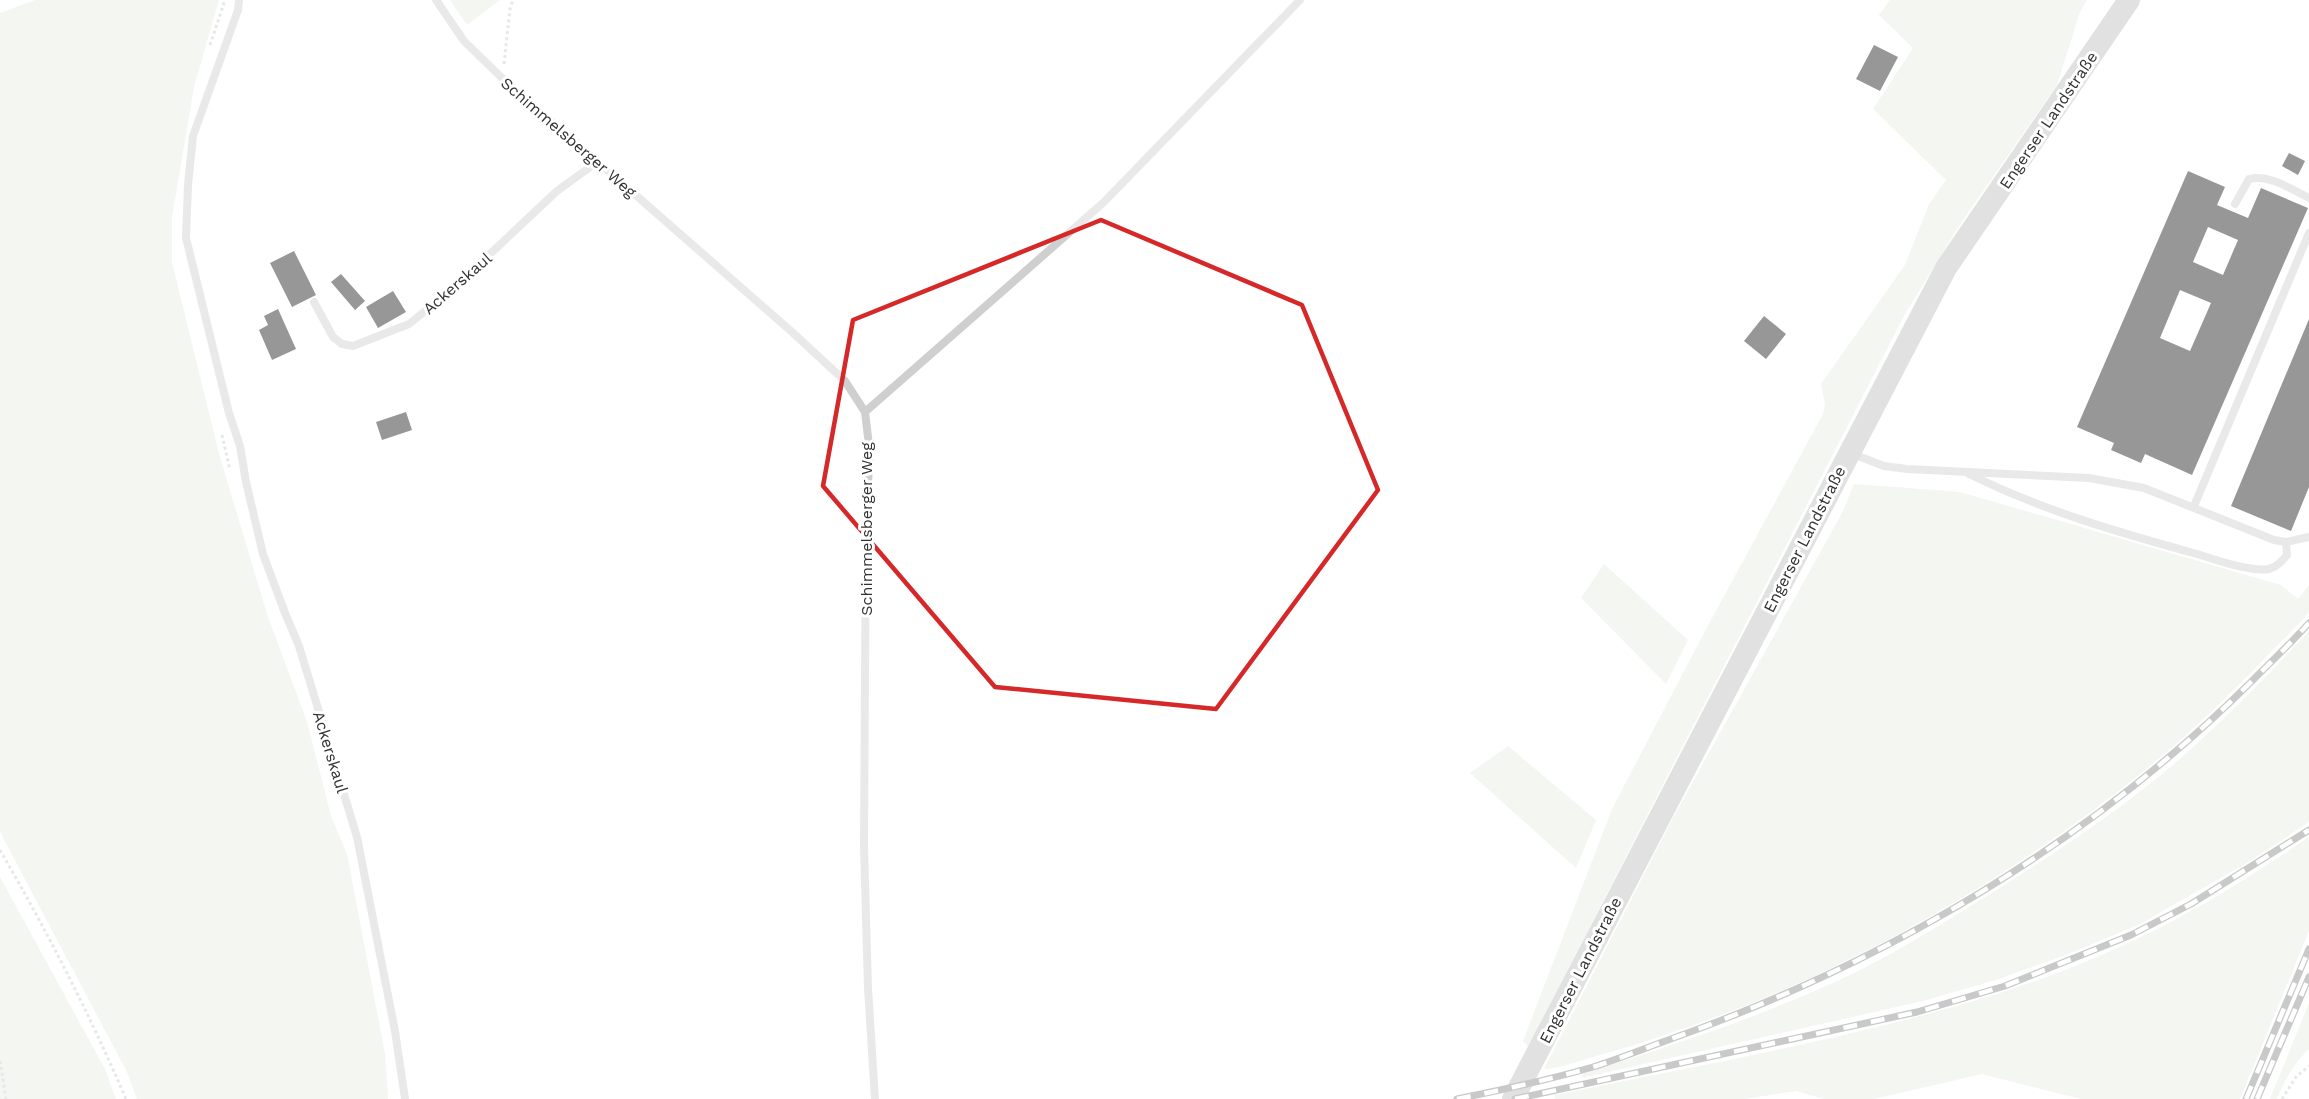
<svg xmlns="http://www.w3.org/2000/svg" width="2309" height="1099" viewBox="0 0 2309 1099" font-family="'Work Sans',sans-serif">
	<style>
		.green { fill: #e4ebdf }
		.building { fill: #191919; fill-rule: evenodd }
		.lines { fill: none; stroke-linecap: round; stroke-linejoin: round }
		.path { stroke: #ccc; stroke-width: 3; stroke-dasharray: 3 3; stroke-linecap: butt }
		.service { stroke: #cfcfcf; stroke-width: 8 }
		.secondary { stroke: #bcbcbc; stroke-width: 22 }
		.rail-casing { stroke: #878787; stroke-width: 7 }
		.rail { stroke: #fff; stroke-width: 4.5; stroke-dasharray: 14; stroke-linecap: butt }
		.marked { fill: none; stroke: #d62828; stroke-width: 4.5; stroke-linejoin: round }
		.labels { text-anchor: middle; stroke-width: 6; stroke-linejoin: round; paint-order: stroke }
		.street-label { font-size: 16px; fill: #323232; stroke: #fff }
	</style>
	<rect width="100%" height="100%" fill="#fff"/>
	<!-- green -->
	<path class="green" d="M35 0H219L194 87 172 217V262L219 454 267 614 307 722 331 816 347 854 385 1054 388 1099H137L127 1072 0 832V13Z
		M450 0H500L467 25Z
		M1890 0H2087L2080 12 2057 85 1961 223 1905 314 1528 1047 1523 1041 1612 809 1705 631 1823 414 1825 404 1821 384 1905 265 1929 204 1946 180 1873 109 1913 48 1879 15Z
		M1854 484 1960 492 2281 585 2298 599 2309 585V613C2266 657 2223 703 2176 744 2035 865 1856 971 1679 1030 1651 1040 1622 1049 1593 1057 1577 1062 1560 1068 1544 1069L1674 816 1843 511Z
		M1604 564 1688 640 1666 684 1581 598Z
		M2309 631V822L2252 860 2140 924 2071 953 1999 979 1923 1001 1582 1078V1074C1674 1045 1767 1015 1854 973 1903 949 1949 919 1995 891 2063 848 2131 803 2190 750 2232 712 2271 672 2309 631Z
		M1508 746 1596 820 1576 868 1470 773Z
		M2309 837V931L2240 1099H2081L1982 1074 1874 1099H1824L1796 1091 1744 1099H1555L1554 1095C1649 1076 1745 1058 1839 1036 1929 1015 2019 991 2104 954 2176 923 2244 882 2309 837Z
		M0 877 105 1069 116 1099H0Z
		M2309 1003V1049C2295 1062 2284 1081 2277 1099H2270Z"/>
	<!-- building -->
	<path class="building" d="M1874 45 1898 57 1880 91 1856 79Z
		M2289 153 2305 161 2298 175 2282 166Z
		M2188 171 2225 187 2217 205 2248 218 2261 188 2308 208 2192 475 2145 454 2141 463 2111 450 2114 443 2077 427ZM2208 227 2238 240 2223 275 2193 262ZM2180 290 2211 303 2190 351 2160 338Z
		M294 251 316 295 292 307 270 263Z
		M341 274 365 301 355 310 331 282Z
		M393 291 406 312 378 328 366 307Z
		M278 309 296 349 272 360 259 330 268 325 264 316Z
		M1764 316 1786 334 1766 359 1744 341Z
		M2309 319V487L2291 531 2231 506Z
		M406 412 412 430 382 440 376 422Z"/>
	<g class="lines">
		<!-- path -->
		<path class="path" d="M210 45 225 0
			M504 64 510 9 513 0
			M222 435 230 470
			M0 850C47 931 89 1013 126 1099
			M0 1061 6 1099
			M2282 1099 2296 1077 2309 1066"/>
		<!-- service -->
		<path class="service" d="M239 0 238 10 193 136 188 185 186 238 229 413 240 446 246 482 263 554 285 613 299 646 357 837 395 1031 405 1099
			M436 0 464 41 501 77 792 332 845 381 865 412 870 454 866 511 864 846 868 988 875 1099
			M2235 204 2249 179C2269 174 2291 189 2309 198
			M314 302 333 337 342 344 353 346 409 324 456 286 557 191 597 162
			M865 412 1104 202 1300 0
			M1853 454 1884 466 1907 469 2089 478 2144 488 2274 540 2286 542 2309 537
			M1969 474C2044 511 2117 532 2197 554 2216 560 2250 572 2269 569 2277 567 2282 561 2287 555L2286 542
			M2194 506 2309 233"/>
		<!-- secondary -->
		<path class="secondary" d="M1513 1099 1946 268 2129 0"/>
		<defs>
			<path id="rail" d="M1457 1099C1502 1090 1548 1080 1593 1067 1618 1059 1643 1049 1668 1040 1886 963 2089 843 2253 680 2272 661 2291 643 2309 623
				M1515 1099 1917 1012 2005 986 2131 935 2191 904 2309 830
				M2246 1099 2309 949
				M2257 1099 2309 977"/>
		</defs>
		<!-- rail casing -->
		<use href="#rail" class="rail-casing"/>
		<!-- rail -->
		<use href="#rail" class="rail"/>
	</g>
	<!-- marked area -->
	<path d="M0 0H2309V1099H0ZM1101 220 1302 305 1378 490 1216 709 995 687 823 486 853 320Z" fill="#fff" fill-opacity=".55" fill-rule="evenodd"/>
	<path class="marked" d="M1101 220 1302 305 1378 490 1216 709 995 687 823 486 853 320Z"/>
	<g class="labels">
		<!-- street labels -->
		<g class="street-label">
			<text transform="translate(2048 120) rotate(-56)" y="6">Engerser Landstraße</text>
			<text transform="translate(569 137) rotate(41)" y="6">Schimmelsberger Weg</text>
			<text transform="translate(457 283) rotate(-41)" y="6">Ackerskaul</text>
			<text transform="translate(866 529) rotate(-90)" y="6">Schimmelsberger Weg</text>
			<text transform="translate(1804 539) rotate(-63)" y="6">Engerser Landstraße</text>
			<text transform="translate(331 752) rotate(73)" y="6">Ackerskaul</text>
			<text transform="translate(1580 970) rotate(-63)" y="6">Engerser Landstraße</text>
		</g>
	</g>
</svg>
